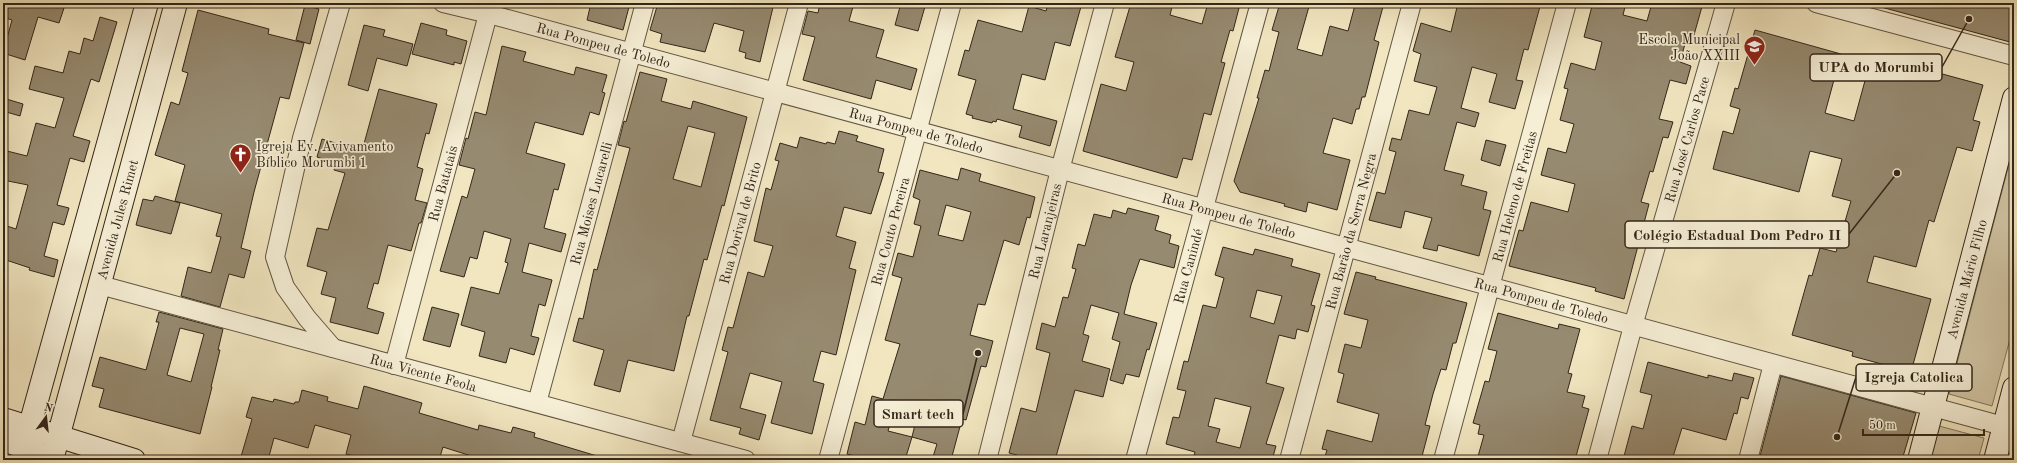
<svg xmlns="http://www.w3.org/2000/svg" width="2017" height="463" viewBox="0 0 2017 463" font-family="'Old Standard TT',serif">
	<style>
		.green { fill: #d1c5a4; stroke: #82765e }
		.building { fill: #968a70; stroke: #332619; fill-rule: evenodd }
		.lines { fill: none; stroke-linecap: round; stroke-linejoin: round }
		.street-casing { stroke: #625643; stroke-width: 20 }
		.secondary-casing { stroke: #332619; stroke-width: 24 }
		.street { stroke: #f6efd6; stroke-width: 18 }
		.secondary { stroke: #f6efd6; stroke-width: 22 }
		.labels { text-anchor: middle; stroke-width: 3.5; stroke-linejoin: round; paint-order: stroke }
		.poi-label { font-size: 14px; fill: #332619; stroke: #f6efd6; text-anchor: end }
		.street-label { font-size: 14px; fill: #332619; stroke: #f6efd6 }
		.leader { fill: none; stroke: #332619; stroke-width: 1.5 }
		.callout-dot { fill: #332619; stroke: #f6efd6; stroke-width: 1.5 }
		.callout { fill: #f6efd6; stroke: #332619; stroke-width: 1.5 }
		.callout-label { font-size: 15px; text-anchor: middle; font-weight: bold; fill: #332619 }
	</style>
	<rect width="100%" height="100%" fill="#f1e6c0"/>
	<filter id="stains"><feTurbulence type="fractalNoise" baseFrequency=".005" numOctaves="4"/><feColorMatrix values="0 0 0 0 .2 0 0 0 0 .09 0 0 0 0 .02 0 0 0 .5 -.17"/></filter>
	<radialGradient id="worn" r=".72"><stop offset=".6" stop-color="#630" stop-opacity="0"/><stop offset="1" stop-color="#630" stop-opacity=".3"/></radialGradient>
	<!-- green -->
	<path class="green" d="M2014 145V324L1992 406 1949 394Z
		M1939 426 1984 438 1978 460H1930Z"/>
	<!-- building -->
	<path class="building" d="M3 3H45L64 8 59 23 38 17 25 60 3 53 12 20 3 17Z
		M591 3H630L623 30 587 20Z
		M658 3H774L760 62 745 58 746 53 739 51 744 31 714 23 705 52 660 42 662 34 650 30Z
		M820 3H854L849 21 884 30 876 57 917 69 911 90 876 80 871 99 803 80 815 37 802 34 808 11 818 13Z
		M901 3H926L918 31 895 25Z
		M1048 3H1082L1070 46 1055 42 1045 80 1022 74 1013 109 1057 121 1050 146 1019 137 1022 126 997 119 996 122 993 121 992 123 972 118 973 116 966 114 976 80 958 75 965 50 969 51 978 20 1022 32 1029 6 1046 11Z
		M1131 3H1173L1170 15 1202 24 1208 3H1221L1239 8 1233 31 1230 30 1221 62 1225 63 1211 115 1204 113 1192 160 1183 158 1177 178 1083 151 1101 84 1126 91 1134 62 1115 57Z
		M1280 3H1310L1297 49 1322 56 1330 26 1348 31 1355 5 1357 6 1358 3H1384L1374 40 1379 42 1365 97H1362L1359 109H1356L1352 124 1333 118 1323 153 1350 160 1337 210 1308 202 1306 212 1284 206 1285 204 1240 192 1234 181 1259 98H1257L1265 70 1269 71 1279 32 1272 30Z
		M1458 3H1541L1528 50 1524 49 1516 80 1523 81 1515 109 1489 102 1497 74 1472 67 1461 108 1479 113 1475 127 1457 122 1446 162 1444 170 1464 175 1461 185 1487 192 1483 209 1491 211 1479 256 1438 245 1437 251 1423 248 1432 218 1405 211 1401 228 1369 220 1377 192 1385 194 1396 152 1389 150 1392 138 1401 140 1409 110 1429 115 1437 87 1414 81 1421 54 1413 51 1421 23 1451 32Z
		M1601 3H1626L1623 15 1647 21 1652 3H1703L1694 35 1688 33 1680 62 1691 66 1686 84 1670 80 1659 119 1673 122 1668 138 1663 137 1653 172 1650 171 1641 202 1649 204 1624 299 1595 291 1596 288 1509 266 1519 230 1523 231 1531 202 1568 212 1575 184 1541 175 1548 148 1566 153 1574 124 1560 120 1568 89 1564 88 1571 63 1595 70 1602 42 1584 37 1592 6 1599 8Z
		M1882 3H2014V28L2010 42 1881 7Z
		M305 5 319 9 310 44 296 40Z
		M198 10 269 29 268 34 304 43 289 99 280 97 254 192 241 248 251 251 244 278 229 274 220 307 181 296 188 267 211 273 221 237 216 236 222 214 175 201 185 165 155 155 171 102 179 105 188 73 182 71Z
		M100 17 117 22 99 82 91 79 73 136 90 141 84 162 70 158 57 205 69 208 64 225 53 222 44 256 58 260 54 277 29 270 30 268 3 259V241L7 226 16 229 28 185 3 180V150L27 156 36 123 55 128 64 98 29 89 35 66 63 73 69 51 80 54 84 38 93 41Z
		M421 23 447 30 446 35 467 41 461 64 454 62V65L412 54Z
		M364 25 385 30 383 36 413 44 407 66 377 58 368 91 348 85Z
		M1755 30 1841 54 1825 113 1854 121 1872 55 1983 85 1973 120 1980 122 1972 151 1957 147 1934 222 1929 220 1916 267 1874 256 1867 282 1931 299 1911 372 1852 356 1853 352 1792 335 1809 275 1812 276 1820 248 1836 252 1851 201 1832 196 1842 159 1810 151 1799 192 1713 169 1723 131 1733 134 1740 109 1730 106 1735 88 1738 89Z
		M502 46 526 52 523 61 574 75 576 67 607 75 602 92 605 93 599 115 590 112 583 135 535 122 526 153 565 164 558 190 554 189 544 228 566 234 561 252 529 243 522 272 552 280 545 306 539 304 531 336 539 338 534 355 510 348 506 363 479 356 485 332 461 325 471 287 499 294 508 263 505 262 511 239 484 231 477 259 470 257 464 277 440 271 462 196 467 198 475 169 459 165 466 138 468 139 475 112 486 115Z
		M640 72 667 79 661 101 691 109 693 101 747 117 724 206 722 205 707 260 704 259 689 316H687L674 371 628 360 620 392 594 385 604 350 573 341 579 318 583 319 594 269 597 270 630 148 618 145 624 121 626 122ZM688 126 715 133 701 187 673 179Z
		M379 89 437 104 429 134 426 133 417 167 423 169 415 200 427 203 421 223H419L411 251 388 245 378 284 374 283 367 308 384 313 378 334 330 322 336 298 321 294 327 272 307 266 317 228 328 230 345 173 334 170 336 163 317 157 322 139 362 151Z
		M3 98 23 104 20 116 3 111Z
		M839 131 858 136 856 141 884 149 878 172 884 173 871 214 844 207 836 236 856 242 849 268 856 270 836 355 821 351 813 381 824 384 812 434 771 423 782 382 750 373 740 408 766 415 759 440 739 434 741 428 710 420 728 352 722 350 728 327 733 328 748 272 764 277 773 246 754 241 766 188 771 190 779 161 775 160 780 143 797 148 800 137 826 144 827 142 835 144Z
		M1486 140 1506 145 1500 166 1481 160Z
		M961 168 981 174 979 181 1035 197 1030 218 1027 217 1019 245 1004 240 985 305 978 304 970 335 993 341 986 367 981 366 966 420 962 419 951 460H932L937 444 912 437 905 460H870L847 454 855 422 865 425 872 396 883 399 900 344 885 340 902 278 892 275 898 253 913 257 921 226 914 224 920 200 913 197 920 170 958 180ZM946 205 971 212 963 241 938 235ZM896 401 919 408 912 437 888 431Z
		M155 196 180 203 171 234 136 225 143 199 153 201Z
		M1128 208 1159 216 1155 230 1171 235 1169 243 1179 246 1174 268 1140 259 1131 285 1124 314 1157 323 1149 350 1147 349 1139 377 1126 374 1123 384 1110 380 1120 342 1112 339 1119 313 1091 305 1083 334 1089 336 1082 361 1110 369 1103 397 1075 390 1055 460H1036L1009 453 1021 408 1036 412 1050 353 1036 349 1042 323 1055 327 1063 297 1068 298 1076 269 1072 268 1078 244 1085 246 1094 214 1111 218 1113 210 1126 214Z
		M1223 247 1253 255 1255 249 1293 259 1291 266 1320 274 1311 305 1315 306 1308 332 1297 329 1295 339 1279 335 1266 383 1284 388 1266 444 1276 446 1272 460H1224L1213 457 1212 460H1193L1195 452 1166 444 1173 417 1179 418 1186 391 1177 389 1184 361 1188 362 1203 305 1216 308 1224 278 1215 275ZM1257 290 1282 296 1274 324 1250 317ZM1215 398 1251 407 1240 448 1216 442 1220 429 1208 426Z
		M1356 272 1376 277 1375 279 1467 303 1456 343H1453L1446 370 1441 369 1433 394 1425 425 1430 426 1421 460H1324L1327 450 1322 449 1327 430 1372 442 1379 414 1337 402 1344 374 1338 372 1345 344 1361 348 1368 320 1344 314Z
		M432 307 459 314 450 347 423 340Z
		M159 312 223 329 218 350H220L211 387H212L200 434 99 407 104 389 92 386 100 357 146 370 159 322H156ZM180 328 204 334 191 382 167 375Z
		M1498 313 1558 329 1559 324 1580 329 1568 373 1572 374 1567 392 1585 396 1582 407 1589 409 1575 460H1477L1484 435 1478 434 1480 425 1473 423 1485 381 1489 382 1497 351 1488 349Z
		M1648 362 1708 378V375L1732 381 1734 373 1754 378 1748 399 1741 397 1737 414 1734 413 1726 440 1682 428 1672 460H1623L1632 426 1643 429 1652 395 1640 392Z
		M1781 376 1916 413 1902 460H1759Z
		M364 386 422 403 419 413 478 430 479 425 511 433 513 427 535 433 534 437 597 456 596 460H484L443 447 439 460H370L346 454 351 435 315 425 308 448 274 438 268 460H240L252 419 246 417 252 397 273 402 274 399 294 404 295 402H299L302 390 328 397 327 401 358 409Z"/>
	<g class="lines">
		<defs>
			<g id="street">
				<path id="s1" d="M443 3 489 14 2014 429"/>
				<path d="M1816 3 2014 56"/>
				<path id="s2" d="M100 285 746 460"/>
				<path d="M333 348 307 318 285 287 275 257 302 138 341 3"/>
				<path id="s3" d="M394 365 491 3"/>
				<path id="s4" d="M537 403 645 3"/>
				<path id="s5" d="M681 442 799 3"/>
				<path id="s6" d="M828 460 952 3"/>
				<path id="s7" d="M987 460 1060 170 1105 3"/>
				<path id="s8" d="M1135 460 1260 3"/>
				<path id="s9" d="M1289 460 1412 3"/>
				<path id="s10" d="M1443 460 1567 3"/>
				<path id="s11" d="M1597 460 1633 326 1726 3"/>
				<path d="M1748 460 1773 364"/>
			</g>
			<g id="secondary">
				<path d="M3 419 134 460"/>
				<path d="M3 440 38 452"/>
				<path d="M24 447 147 3"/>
				<path id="s12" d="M53 456 176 3"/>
				<path id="s13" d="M1919 460 2014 98"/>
				<path d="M1995 460 2014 388"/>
			</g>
		</defs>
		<!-- street casing -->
		<use href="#street" class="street-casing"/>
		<!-- secondary casing -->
		<use href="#secondary" class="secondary-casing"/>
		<!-- street -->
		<use href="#street" class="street"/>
		<!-- secondary -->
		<use href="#secondary" class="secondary"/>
	</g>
	<!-- icons -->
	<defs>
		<symbol id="school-pin" viewBox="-11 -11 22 30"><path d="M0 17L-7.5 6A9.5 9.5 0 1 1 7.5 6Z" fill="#8f2418" stroke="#f6efd6"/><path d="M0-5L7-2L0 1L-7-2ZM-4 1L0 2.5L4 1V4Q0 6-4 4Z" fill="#fff"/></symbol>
		<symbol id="church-pin" viewBox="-11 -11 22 30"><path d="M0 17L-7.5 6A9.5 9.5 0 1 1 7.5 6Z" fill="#8f2418" stroke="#f6efd6"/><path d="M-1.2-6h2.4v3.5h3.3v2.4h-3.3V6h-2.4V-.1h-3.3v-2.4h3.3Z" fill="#fff"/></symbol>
	</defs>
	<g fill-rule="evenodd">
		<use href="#school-pin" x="1742" y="34" width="25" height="34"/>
		<use href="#church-pin" x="228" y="142" width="25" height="34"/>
	</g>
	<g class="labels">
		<!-- poi labels -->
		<g class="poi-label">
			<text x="1740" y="44">Escola Municipal<tspan x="1740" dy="16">João XXIII</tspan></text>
			<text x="256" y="151" text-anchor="start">Igreja Ev. Avivamento<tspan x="256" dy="16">Bíblico Morumbi 1</tspan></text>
		</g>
		<!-- street labels -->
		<g class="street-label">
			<text dy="5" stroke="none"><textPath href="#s1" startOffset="166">Rua Pompeu de Toledo</textPath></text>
			<text dy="5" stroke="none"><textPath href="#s1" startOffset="490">Rua Pompeu de Toledo</textPath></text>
			<text dy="5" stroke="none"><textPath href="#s11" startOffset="333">Rua José Carlos Pace</textPath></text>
			<text dy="5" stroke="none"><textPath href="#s3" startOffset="188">Rua Batatais</textPath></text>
			<text dy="5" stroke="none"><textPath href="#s10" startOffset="273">Rua Heleno de Freitas</textPath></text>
			<text dy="5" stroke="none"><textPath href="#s4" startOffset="207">Rua Moises Lucarelli</textPath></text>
			<text dy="5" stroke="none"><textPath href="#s1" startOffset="814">Rua Pompeu de Toledo</textPath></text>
			<text dy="5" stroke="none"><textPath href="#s12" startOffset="245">Avenida Jules Rimet</textPath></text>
			<text dy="5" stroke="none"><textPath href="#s5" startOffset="227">Rua Dorival de Brito</textPath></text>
			<text dy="5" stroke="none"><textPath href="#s6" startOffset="237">Rua Couto Pereira</textPath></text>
			<text dy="5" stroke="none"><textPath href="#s7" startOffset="236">Rua Laranjeiras</textPath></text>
			<text dy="5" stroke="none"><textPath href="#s9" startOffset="237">Rua Barão da Serra Negra</textPath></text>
			<text dy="5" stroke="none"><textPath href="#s8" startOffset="201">Rua Canindé</textPath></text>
			<text dy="5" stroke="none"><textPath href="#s13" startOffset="187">Avenida Mário Filho</textPath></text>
			<text dy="5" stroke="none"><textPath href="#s1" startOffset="1138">Rua Pompeu de Toledo</textPath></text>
			<text dy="5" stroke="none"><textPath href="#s2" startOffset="335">Rua Vicente Feola</textPath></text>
		</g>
	</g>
	<!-- callouts -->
	<path class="leader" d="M1969 19L1942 67M1897 173L1849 234M1837 437L1856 377M978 353L963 414"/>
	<g class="callout-dot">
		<circle cx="1969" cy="19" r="4"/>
		<circle cx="1897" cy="173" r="4"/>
		<circle cx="1837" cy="437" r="4"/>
		<circle cx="978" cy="353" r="4"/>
	</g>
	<g class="callout">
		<rect x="1810" y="54" width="132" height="27" rx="4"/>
		<rect x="1625" y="221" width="224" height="27" rx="4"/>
		<rect x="1856" y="364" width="116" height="27" rx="4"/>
		<rect x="874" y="400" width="89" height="27" rx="4"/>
	</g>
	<g class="callout-label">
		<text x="1876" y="72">UPA do Morumbi</text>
		<text x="1737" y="240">Colégio Estadual Dom Pedro II</text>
		<text x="1914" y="382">Igreja Catolica</text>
		<text x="918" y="419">Smart tech</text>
	</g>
	<!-- margin -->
	<rect width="2017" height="463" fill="none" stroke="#f1e6c0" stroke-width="16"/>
	<rect x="4" y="4" width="2009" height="455" fill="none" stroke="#332619" stroke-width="2"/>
	<rect x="8" y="8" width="2001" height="447" fill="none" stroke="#332619"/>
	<!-- north arrow -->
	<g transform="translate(46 417) rotate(15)" stroke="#f6efd6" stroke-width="3" paint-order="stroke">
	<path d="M0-3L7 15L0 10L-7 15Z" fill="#332619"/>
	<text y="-6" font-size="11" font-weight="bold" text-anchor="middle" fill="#332619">N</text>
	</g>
	<!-- scale -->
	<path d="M1863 429v6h121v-6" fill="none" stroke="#332619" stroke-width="2"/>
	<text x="1869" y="429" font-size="12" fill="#332619" stroke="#f6efd6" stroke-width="3" paint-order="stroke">50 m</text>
	<rect width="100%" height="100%" filter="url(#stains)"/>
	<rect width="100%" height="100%" fill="url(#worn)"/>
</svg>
